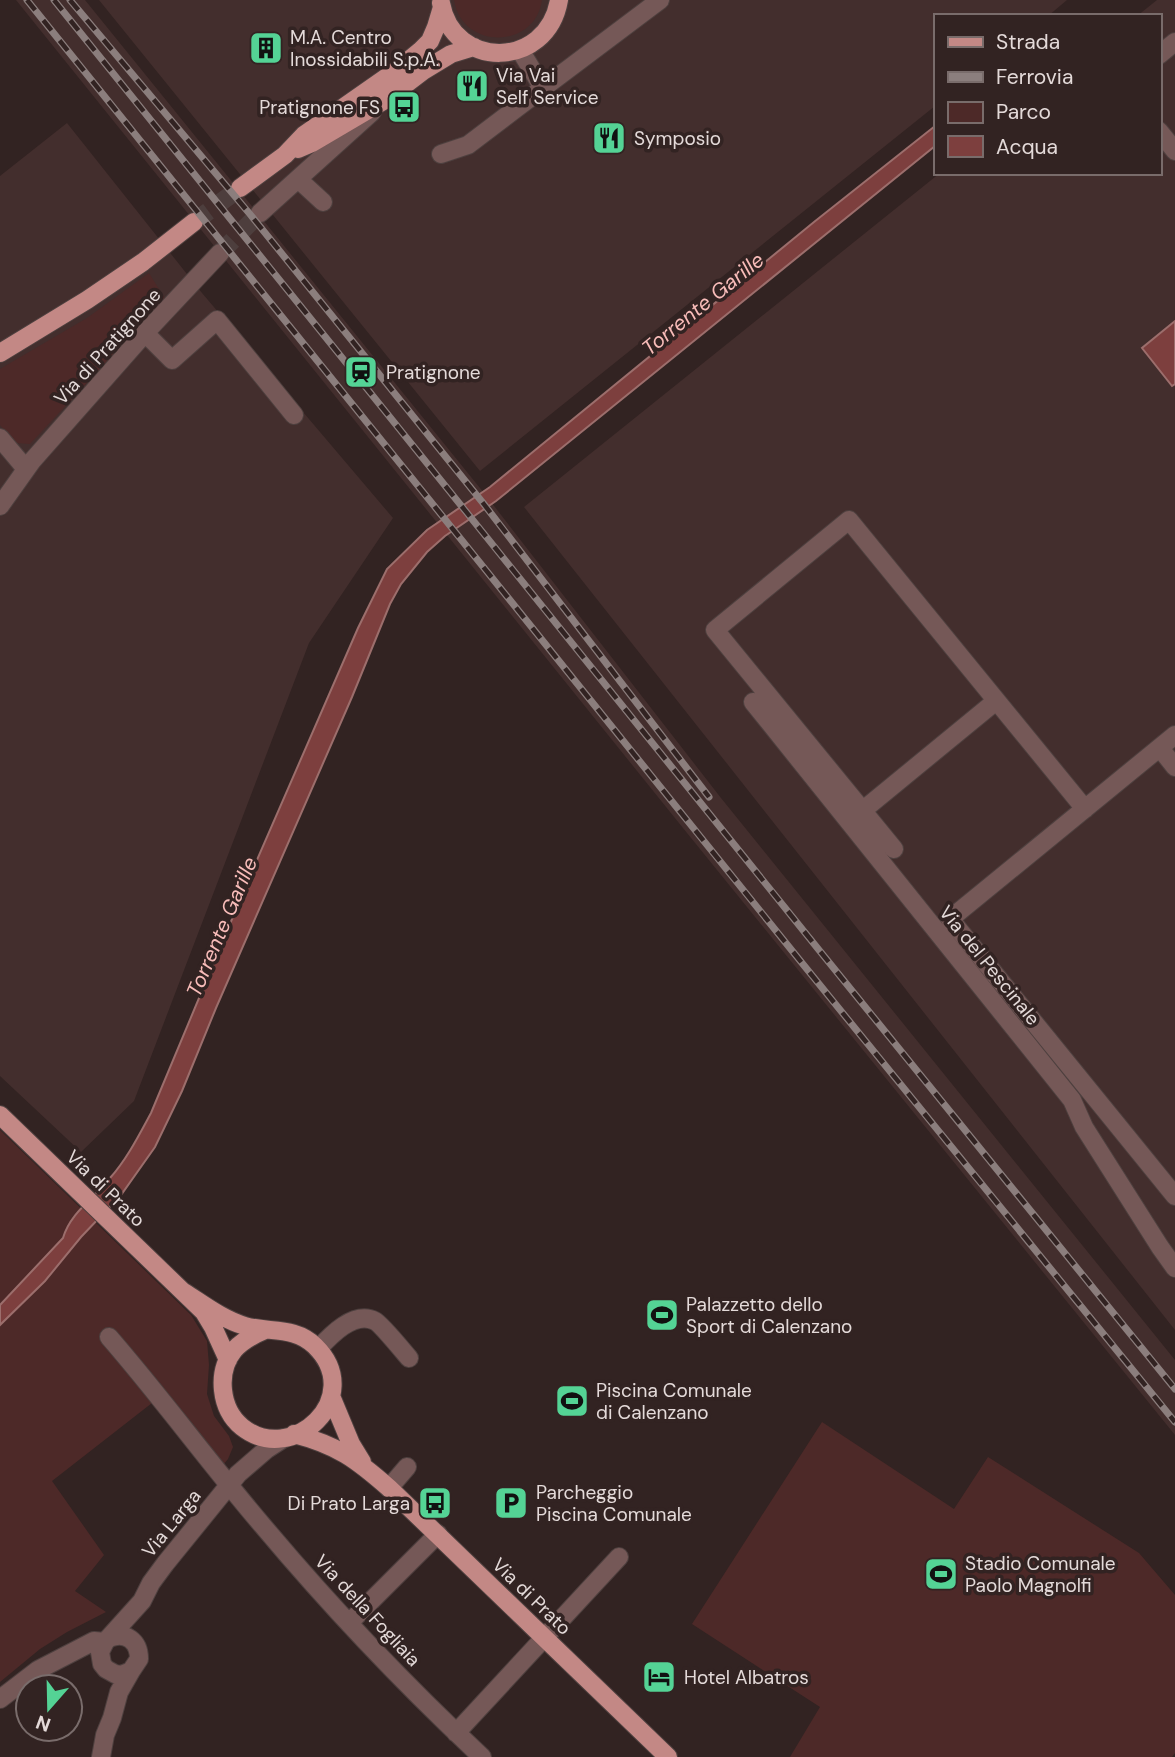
<svg xmlns="http://www.w3.org/2000/svg" width="1175" height="1757" viewBox="0 0 1175 1757" font-family="'DM Sans',sans-serif">
	<style>
		.built { fill: #432e2d }
		.green { fill: #4d2928 }
		.water { fill: #7d3f3e; stroke: #9c6e6c; stroke-width: 2 }
		.lines { fill: none; stroke-linecap: round; stroke-linejoin: round }
		.minor-tunnel { stroke: #4d3e3d; stroke-width: 18; stroke-dasharray: 18 9; stroke-linecap: butt }
		.major-tunnel { stroke: #4d3e3d; stroke-width: 18; stroke-dasharray: 18 9; stroke-linecap: butt }
		.minor-casing { stroke: #4e403f; stroke-width: 20 }
		.major-casing { stroke: #4e403f; stroke-width: 20 }
		.minor { stroke: #755857; stroke-width: 18 }
		.major { stroke: #c38885; stroke-width: 18 }
		.rail-casing { stroke: #8b7e7d; stroke-width: 7 }
		.rail { stroke: #322322; stroke-width: 4.5; stroke-dasharray: 13; stroke-linecap: butt }
		.labels { text-anchor: middle; stroke-width: 7; stroke-linejoin: round; paint-order: stroke }
		.poi-label { font-size: 19px; fill: #e4dad9; stroke: #322322; text-anchor: start }
		.street-label { font-size: 19px; fill: #e4dad9; stroke: #322322 }
		.water-label { font-size: 21px; font-style: italic; fill: #f8bcb9; stroke: #322322 }
	</style>
	<rect width="100%" height="100%" fill="#322322"/>
	<!-- built -->
	<path class="built" d="M16 0H85L484 493 721 798 1175 1360V1435L687 833Z
		M99 0H1067L1048 16H935V106L480 471Z
		M1157 0H1175V1330L524 507 940 173H1159V16H1137Z
		M67 123 202 293 393 518 309 643 134 1101 81 1152 0 1076V176Z"/>
	<!-- green -->
	<path class="green" d="M454 0H542C535 50 462 50 454 0Z
		M149 273 165 299 30 444 16 443 0 425V369L87 318Z
		M0 1130 191 1315 207 1341 209 1365 207 1394 214 1416 229 1436 233 1447 228 1459 214 1476 152 1403 52 1481 104 1555 75 1591 106 1612 67 1632 40 1649 0 1682Z
		M822 1422 954 1509 988 1457 1139 1553 1175 1595V1753L1172 1757H790L820 1707 692 1624Z"/>
	<!-- water -->
	<path class="water" d="M935 126V146L496 501 445 536 427 552 401 584 390 604 352 697 216 1008 182 1091 155 1147 121 1195 81 1237 45 1281 0 1325V1305L63 1238C70 1213 94 1198 110 1178 127 1159 139 1135 151 1113L250 876 358 628 387 569 427 530 490 487 814 222Z
		M1175 321V384L1172 386 1142 348Z"/>
	<g class="lines">
		<!-- minor-tunnel -->
		<path class="minor-tunnel" d="M220 253 260 213"/>
		<!-- major-tunnel -->
		<path class="major-tunnel" d="M194 222 240 188"/>
		<defs>
			<path id="minor" d="M520 50 543 88 660 0
				M1159 55 1175 42
				M1159 131 1175 151
				M441 154 468 145 543 88
				M298 179 323 202
				M260 213 372 112
				M145 333 172 360 217 320 294 415
				M0 438 26 469
				M0 506 32 461 145 333 220 253
				M753 702 1072 1100 1084 1127 1160 1247 1175 1268
				M1175 735 950 919 1175 1196
				M1160 748 1175 767
				M862 811 996 701
				M894 849 715 630 849 520 1085 809
				M109 1337C162 1398 210 1464 263 1526 331 1607 405 1685 482 1757
				M318 1349C330 1336 354 1310 375 1321 381 1324 403 1351 409 1358
				M389 1488 407 1467
				M349 1623 438 1534
				M109 1638C126 1631 139 1641 139 1659L131 1671 121 1675 115 1674 106 1669 102 1664 100 1652 105 1642 142 1601 151 1583 165 1564 238 1474 267 1449 284 1438
				M0 1699 38 1670 94 1641 105 1642
				M456 1733 619 1557
				M101 1757 105 1735 112 1718 119 1692 131 1671"/>
			<path id="major" d="M441 3C453 70 547 70 559 0
				M298 149 312 143 385 100 423 71 451 54 474 47
				M240 188 285 155 304 135 397 70 420 51 430 41 436 27 442 7
				M0 353 87 300 143 262 194 222
				M0 1115 204 1312 213 1327 228 1360
				M184 1292C203 1304 222 1319 245 1326 269 1333 295 1326 315 1346 367 1397 292 1467 242 1427 220 1409 216 1372 234 1350 243 1340 253 1335 265 1330
				M331 1396 351 1444 362 1462
				M294 1434C337 1445 356 1459 389 1488L668 1757"/>
		</defs>
		<!-- minor casing -->
		<use href="#minor" class="minor-casing"/>
		<!-- major casing -->
		<use href="#major" class="major-casing"/>
		<!-- minor -->
		<use href="#minor" class="minor"/>
		<!-- major -->
		<use href="#major" class="major"/>
		<defs>
			<path id="rail" d="M27 0 802 963 1175 1422
				M54 0 819 950 1175 1389
				M70 0 249 213 483 503 709 797"/>
		</defs>
		<!-- rail casing -->
		<use href="#rail" class="rail-casing"/>
		<!-- rail -->
		<use href="#rail" class="rail"/>
	</g>
	<!-- icons -->
	<defs>
		<symbol id="building-square" viewBox="-11 -11 22 22"><rect x="-9" y="-9" width="18" height="18" rx="4" fill="#54d395" stroke="#322322"/><path d="M-4-6H4V6H1V3H-1V6H-4ZM-2.5-4.3h1.7v1.8h-1.7ZM.8-4.3h1.7v1.8H.8ZM-2.5-1h1.7V.8h-1.7ZM.8-1h1.7V.8H.8Z" fill="#111"/></symbol>
		<symbol id="restaurant-square" viewBox="-11 -11 22 22"><rect x="-9" y="-9" width="18" height="18" rx="4" fill="#54d395" stroke="#322322"/><path d="M-5-6h1v4h1v-4h1v4h1v-4h1v5L-1.5 .5V6h-2V.5L-5-1ZM5-6V6H3V1.5H1.5Q1.5-4 5-6Z" fill="#111"/></symbol>
		<symbol id="bus-square" viewBox="-11 -11 22 22"><rect x="-9" y="-9" width="18" height="18" rx="4" fill="#54d395" stroke="#322322"/><path d="M-5-6H5V4H4V6H2V4H-2V6H-4V4H-5ZM-3.5-4V0h7V-4ZM-3.5 1.2v1.5H-2V1.2ZM2 1.2v1.5H3.5V1.2Z" fill="#111"/></symbol>
		<symbol id="station-square" viewBox="-11 -11 22 22"><rect x="-9" y="-9" width="18" height="18" rx="4" fill="#54d395" stroke="#322322"/><path d="M-3-6H3Q5-6 5-4V2Q5 4 3 4L4.5 6H3L1.5 4h-3L-3 6H-4.5L-3 4Q-5 4-5 2V-4Q-5-6-3-6ZM-3.5-4v3h7v-3ZM-3.5 1v1.5H-2V1ZM2 1v1.5H3.5V1Z" fill="#111"/></symbol>
		<symbol id="stadium-square" viewBox="-11 -11 22 22"><rect x="-9" y="-9" width="18" height="18" rx="4" fill="#54d395" stroke="#322322"/><path d="M0-5a6.5 5 0 1 0 0 10a6.5 5 0 1 0 0-10ZM-3.5-1.8h7v3.6h-7Z" fill="#111"/></symbol>
		<symbol id="parking-square" viewBox="-11 -11 22 22"><rect x="-9" y="-9" width="18" height="18" rx="4" fill="#54d395" stroke="#322322"/><path d="M-3.5-5.5H1a3.5 3.5 0 0 1 0 7H-1V5.5H-3.5ZM-1-3.4V-.6H.8a1.4 1.4 0 0 0 0-2.8Z" fill="#111"/></symbol>
		<symbol id="hotel-square" viewBox="-11 -11 22 22"><rect x="-9" y="-9" width="18" height="18" rx="4" fill="#54d395" stroke="#322322"/><path d="M-6-4.5h1.5V1H6V5H4.5V3h-9V5H-6ZM-4 0a1.8 1.8 0 1 1 3.6 0ZM.5 0V-2.5h3Q6-2.5 6 0Z" fill="#111"/></symbol>
	</defs>
	<g fill-rule="evenodd">
		<use href="#building-square" x="247" y="29" width="38" height="38"/>
		<use href="#restaurant-square" x="453" y="67" width="38" height="38"/>
		<use href="#bus-square" x="385" y="88" width="38" height="38"/>
		<use href="#restaurant-square" x="590" y="119" width="38" height="38"/>
		<use href="#station-square" x="342" y="353" width="38" height="38"/>
		<use href="#stadium-square" x="643" y="1296" width="38" height="38"/>
		<use href="#stadium-square" x="553" y="1382" width="38" height="38"/>
		<use href="#bus-square" x="416" y="1484" width="38" height="38"/>
		<use href="#parking-square" x="492" y="1484" width="38" height="38"/>
		<use href="#stadium-square" x="922" y="1555" width="38" height="38"/>
		<use href="#hotel-square" x="640" y="1658" width="38" height="38"/>
	</g>
	<g class="labels">
		<!-- poi labels -->
		<g class="poi-label">
			<text x="290" y="44">M.A. Centro<tspan x="290" dy="22">Inossidabili S.p.A.</tspan></text>
			<text x="496" y="82">Via Vai<tspan x="496" dy="22">Self Service</tspan></text>
			<text x="380" y="114" text-anchor="end">Pratignone FS</text>
			<text x="634" y="145">Symposio</text>
			<text x="386" y="379">Pratignone</text>
			<text x="686" y="1311">Palazzetto dello<tspan x="686" dy="22">Sport di Calenzano</tspan></text>
			<text x="596" y="1397">Piscina Comunale<tspan x="596" dy="22">di Calenzano</tspan></text>
			<text x="536" y="1499">Parcheggio<tspan x="536" dy="22">Piscina Comunale</tspan></text>
			<text x="410" y="1510" text-anchor="end">Di Prato Larga</text>
			<text x="965" y="1570">Stadio Comunale<tspan x="965" dy="22">Paolo Magnolfi</tspan></text>
			<text x="684" y="1684">Hotel Albatros</text>
		</g>
		<!-- street labels -->
		<g class="street-label">
			<text transform="translate(107 346) rotate(-48)" y="7">Via di Pratignone</text>
			<text transform="translate(990 965) rotate(51)" y="7">Via del Pescinale</text>
			<text transform="translate(106 1188) rotate(44)" y="7">Via di Prato</text>
			<text transform="translate(171 1523) rotate(-51)" y="7">Via Larga</text>
			<text transform="translate(532 1596) rotate(44)" y="7">Via di Prato</text>
			<text transform="translate(368 1610) rotate(47)" y="7">Via della Fogliaia</text>
		</g>
		<!-- water labels -->
		<g class="water-label">
			<text transform="translate(703 304) rotate(-39)" y="7">Torrente Garille</text>
			<text transform="translate(222 927) rotate(-67)" y="7">Torrente Garille</text>
		</g>
	</g>
	<!-- legend -->
	<rect x="934" y="14" width="228" height="161" fill="#322322" stroke="#796c6b" stroke-width="2"/>
	<rect x="948" y="37" width="35" height="10" fill="#c38885" stroke="#796c6b" stroke-width="2"/>
	<text x="996" y="49" font-size="21" fill="#e4dad9">Strada</text>
	<rect x="948" y="72" width="35" height="10" fill="#8b7e7d" stroke="#796c6b" stroke-width="2"/>
	<text x="996" y="84" font-size="21" fill="#e4dad9">Ferrovia</text>
	<rect x="948" y="102" width="35" height="21" fill="#4d2928" stroke="#796c6b" stroke-width="2"/>
	<text x="996" y="119" font-size="21" fill="#e4dad9">Parco</text>
	<rect x="948" y="136" width="35" height="21" fill="#7d3f3e" stroke="#796c6b" stroke-width="2"/>
	<text x="996" y="154" font-size="21" fill="#e4dad9">Acqua</text>
	<!-- north arrow -->
	<g transform="translate(49 1708) rotate(200)"><circle r="33" fill="#322322" stroke="#796c6b" stroke-width="2"/>
	<path d="M0-5L12 26L0 18L-12 26Z" fill="#54d395"/>
	<text y="-10" font-size="19" font-weight="bold" text-anchor="middle" fill="#e4dad9">N</text>
	</g>
</svg>
